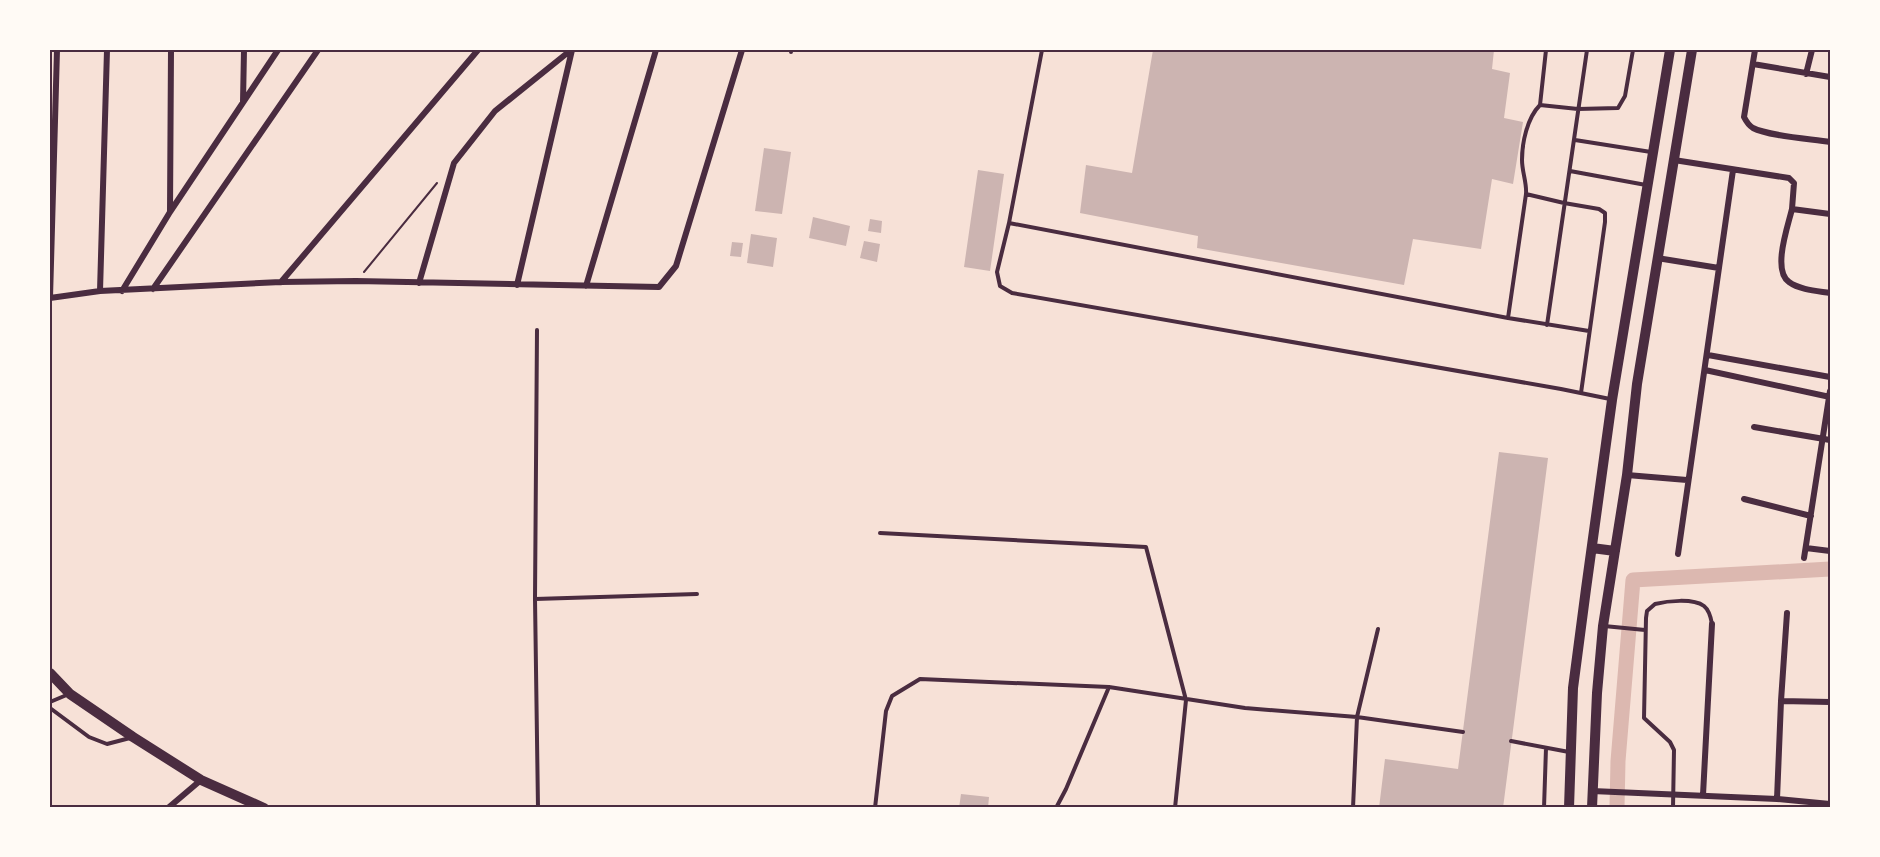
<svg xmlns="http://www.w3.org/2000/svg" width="1880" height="857" viewBox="0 0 1880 857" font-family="Literata,serif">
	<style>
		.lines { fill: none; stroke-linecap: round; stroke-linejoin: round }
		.canal { stroke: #dcb8b0; stroke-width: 15 }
		.building { fill: #ccb4b1 }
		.path { stroke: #4a2c40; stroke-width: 2 }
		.service { stroke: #4a2c40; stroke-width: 4 }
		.minor { stroke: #4a2c40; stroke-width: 6 }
		.secondary { stroke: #4a2c40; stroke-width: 10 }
		.neatline { fill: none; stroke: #4a2c40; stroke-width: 2 }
	</style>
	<rect width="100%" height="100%" fill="#f7e1d7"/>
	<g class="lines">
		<!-- canal -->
		<path class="canal" d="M1617 808 1618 761 1633 580 1830 569"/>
	</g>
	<!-- building -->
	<path class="building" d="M1153 50H1494L1492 69 1510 73 1504 118 1523 122 1513 184 1492 179 1481 249 1413 239 1404 285 1197 248 1198 236 1080 213 1086 165 1132 173Z
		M764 148 791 152 782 214 755 211Z
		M978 170 1004 174 990 271 964 267Z
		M813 217 850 226 846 246 809 238Z
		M870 219 882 221 881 233 868 231Z
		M751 234 777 238 773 267 747 263Z
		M864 241 880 244 877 262 860 258Z
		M732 242 743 243 741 257 730 256Z
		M1499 452 1548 458 1503 808H1379L1385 759 1458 769Z
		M961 794 989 797 988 808H959Z"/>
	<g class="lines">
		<!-- path -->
		<path class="path" d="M364 272 437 183"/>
		<!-- service -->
		<path class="service" d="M1042 50 1009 223 1508 318 1589 331
			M791 52V50
			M1540 105 1578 109 1618 108 1625 96 1633 50
			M1575 140 1651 152
			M1570 171 1646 185
			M1526 194 1564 203 1599 209 1605 213V222L1581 393
			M1009 223 997 272 1000 286 1012 293 1561 389 1610 399
			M1508 318 1526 194C1527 183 1522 172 1522 160 1522 143 1527 118 1540 105L1546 50
			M1547 325 1587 50
			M537 330 535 599 538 808
			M880 533 1146 547 1186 700 1175 808
			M535 599 697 594
			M1604 626 1645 630
			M50 702 69 694
			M50 708 89 737 107 744 130 738
			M1511 741 1569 752
			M875 808 886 711 892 696 920 679 1109 687 1245 708 1357 717 1463 732
			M1056 808 1066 789 1109 687
			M1353 808 1357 717 1378 629
			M1544 808 1546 748
			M1673 808 1674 750 1670 742 1644 718 1646 618 1647 611 1655 604C1667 601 1693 598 1704 606 1709 610 1711 618 1712 624"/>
		<!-- minor -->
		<path class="minor" d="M1755 50 1744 117C1746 121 1748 125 1753 128 1768 136 1812 139 1830 142
			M1753 64 1830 77
			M1806 74 1812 50
			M243 102 244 50
			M1674 160 1789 178 1794 183 1792 209 1830 214
			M1792 209C1788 226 1772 270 1789 282 1800 290 1818 291 1830 293
			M170 211 171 50
			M1657 258 1719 268
			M281 282 478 50
			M419 283 454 163 495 111 571 50
			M517 285 572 50
			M586 286 656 50
			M153 289 318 50
			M100 291 107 50
			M122 291 170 212 278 50
			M50 298 100 291 281 282 356 281 659 287 676 266 742 50
			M50 298 57 50
			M1708 355 1830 377
			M1705 370 1830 397
			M1754 427 1830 440
			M1627 475 1687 480
			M1744 499 1811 516
			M1806 548 1830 551
			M1678 554 1733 170
			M1804 558 1830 391
			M1781 701 1830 702
			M1592 791 1777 799 1830 804
			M1703 795 1712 624
			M1777 799 1781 701 1787 613
			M168 808 201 780"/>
		<!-- secondary -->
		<path class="secondary" d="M1592 548 1615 551
			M50 673 70 694 133 737 201 780 264 808
			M1569 808 1573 688 1586 589 1612 400 1670 50
			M1592 808 1597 693 1603 626 1627 475 1637 384 1692 50"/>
	</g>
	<!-- border -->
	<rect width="1880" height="857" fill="none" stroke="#fffaf5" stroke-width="102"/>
	<rect x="51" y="51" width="1778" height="755" class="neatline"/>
</svg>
